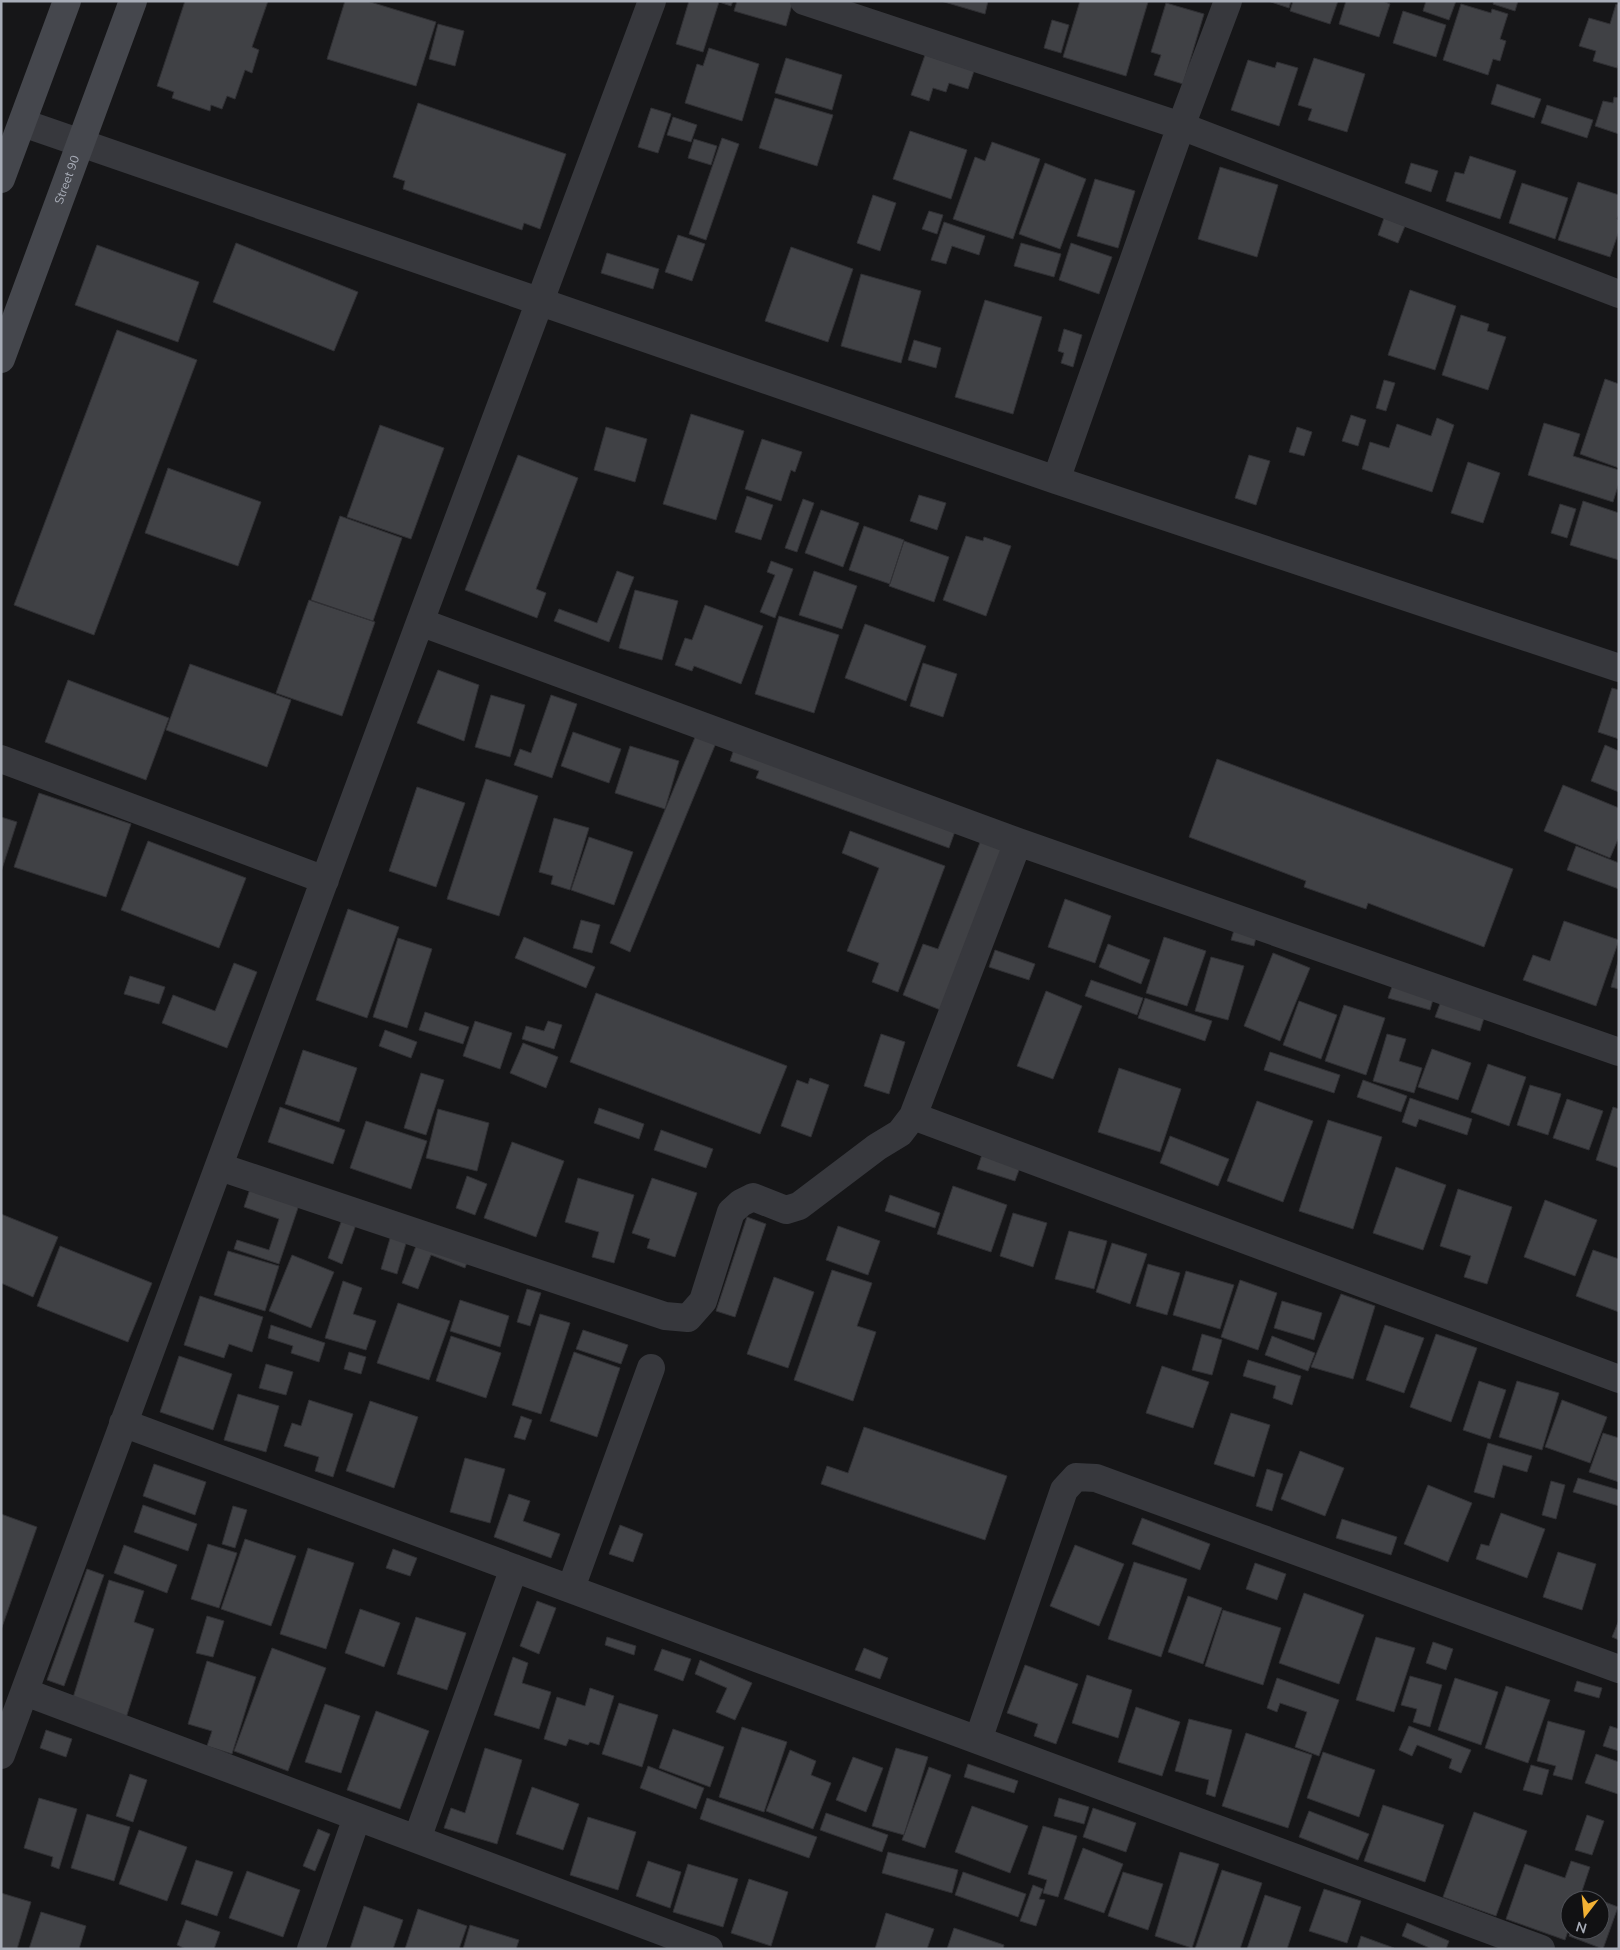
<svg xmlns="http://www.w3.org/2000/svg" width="1620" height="1950" viewBox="0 0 1620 1950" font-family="Mulish,sans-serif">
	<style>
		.building { fill: #404145; stroke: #303034 }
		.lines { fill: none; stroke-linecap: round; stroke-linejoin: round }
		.street { stroke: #37383d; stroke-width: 28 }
		.secondary { stroke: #45474d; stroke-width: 28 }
		.labels { text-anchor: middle; stroke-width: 4; stroke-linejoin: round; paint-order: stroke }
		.street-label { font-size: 12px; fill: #a8adb8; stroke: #111113 }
	</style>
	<rect width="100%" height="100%" fill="#161618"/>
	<!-- building -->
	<path class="building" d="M185 1H268L252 47 259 50 252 73 245 70 235 99 227 96 222 109 211 105 210 111 172 98 174 92 157 86Z
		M345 1H367L436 22 416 86 327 59Z
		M689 1H733L731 6 719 2 703 52 676 44Z
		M737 1H793L786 26 734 11Z
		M941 1H988L985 14Z
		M1080 1 1148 2 1126 76 1063 57Z
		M1268 1H1291L1289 8Z
		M1293 1H1338L1330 24 1290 11Z
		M1346 1H1383L1390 4 1379 37 1339 24Z
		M1426 1H1456L1449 20 1423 11Z
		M1494 1H1518L1515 11 1493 4Z
		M1166 3 1204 14 1183 84 1154 75 1161 55 1151 52Z
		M1461 4 1491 13 1492 9 1508 14 1500 39 1506 41 1500 61 1493 59 1488 75 1443 60Z
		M1616 4 1619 5V63L1617 68 1593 61 1596 51 1579 46 1589 18 1610 24Z
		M1403 11 1446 25 1436 57 1393 43Z
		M1052 20 1069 25 1061 53 1044 48Z
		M438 24 464 31 455 66 429 59Z
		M709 48 759 64 742 121 685 103 697 64 703 66Z
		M925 55 974 71 968 89 949 83 946 92 933 88 929 101 911 95Z
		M786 58 842 75 832 110 775 93Z
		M1314 58 1365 74 1347 132 1308 120 1312 109 1298 105Z
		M1248 60 1275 68 1277 62 1298 68 1279 126 1231 110Z
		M1497 84 1541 99 1534 118 1491 104Z
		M1614 97 1619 98V134L1595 126 1603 101 1613 103Z
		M775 98 833 115 817 166 759 148Z
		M418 103 566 154 540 229 524 223 522 230 403 189 405 181 393 177Z
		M1547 105 1593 120 1587 138 1541 123Z
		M651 108 671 114 658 153 638 147Z
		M673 117 697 125 691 142 667 135Z
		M910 131 967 150 951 199 893 179Z
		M722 138 739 144 706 240 689 234Z
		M694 139 717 146 711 165 688 158Z
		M992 142 1040 159 1013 239 953 219 975 157 985 161Z
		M1470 156 1516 171 1500 219 1446 201 1455 172 1464 174Z
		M1045 163 1086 179 1060 249 1019 234Z
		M1411 163 1438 171 1431 192 1405 183Z
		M1220 167 1278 185 1257 257 1198 239Z
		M1095 179 1135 191 1118 248 1077 236Z
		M1578 182 1619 195V214L1617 219 1619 220V231L1610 257 1558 240Z
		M1522 183 1568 198 1555 239 1509 223Z
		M873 195 896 203 880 251 857 243Z
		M929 211 943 215 937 234 922 229Z
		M1384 218 1405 226 1398 243 1378 235Z
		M944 222 985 236 979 255 952 246 946 264 931 260Z
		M678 235 705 244 692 281 665 272Z
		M236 243 358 292 334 351 213 302Z
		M1021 243 1061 254 1054 277 1014 266Z
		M1071 243 1112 257 1099 294 1059 280Z
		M97 245 199 282 178 342 75 305Z
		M791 247 853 269 828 342 765 321Z
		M607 253 659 269 653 289 601 273Z
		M861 274 921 291 901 363 841 346Z
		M1410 290 1456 306 1435 370 1388 355Z
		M985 300 1042 317 1013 414 955 397Z
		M1461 315 1489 324 1487 331 1506 337 1488 390 1442 375Z
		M1064 329 1082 335 1073 367 1061 363 1064 353 1058 351Z
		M117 330 197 360 94 635 14 605Z
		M914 340 941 348 936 368 908 360Z
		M1605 379 1619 384V468L1580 454Z
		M1384 380 1395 383 1386 411 1376 408Z
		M691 414 744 431 716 520 663 504Z
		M1351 415 1366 420 1358 446 1342 441Z
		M1437 418 1454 425 1432 492 1362 469 1370 442 1389 448 1397 424 1431 436Z
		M1544 423 1580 434 1573 456 1619 470V483L1613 502 1528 475Z
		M380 425 444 448 411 539 347 517Z
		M606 427 647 439 635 482 594 470Z
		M1297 427 1312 432 1304 456 1289 452Z
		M762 439 802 452 795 472 791 470 781 501 745 489Z
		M518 455 578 478 536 589 546 593 537 618 465 590Z
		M1249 455 1270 461 1256 505 1235 498Z
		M1468 462 1500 473 1483 523 1451 513Z
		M168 468 261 502 238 566 145 533Z
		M919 495 946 503 937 530 910 521Z
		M747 496 773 505 761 540 735 532Z
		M803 499 814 503 797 552 785 548Z
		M1583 501 1619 513V560L1570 545Z
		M1560 504 1576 509 1567 538 1551 533Z
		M821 510 859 523 843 567 805 553Z
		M340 516 402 538 373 621 311 600Z
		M864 526 904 540 890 584 849 570Z
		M966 536 983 541 984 537 1011 546 986 616 943 600Z
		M904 541 949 557 934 602 889 586Z
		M771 561 793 569 775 618 760 612 775 575 767 572Z
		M617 571 634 577 609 642 554 621 559 609 597 623Z
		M814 571 857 586 842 629 799 615Z
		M635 590 678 601 662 660 619 648Z
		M309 600 375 622 342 716 276 693Z
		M705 605 763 626 741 684 694 666 692 671 675 665 685 638 692 640Z
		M779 616 839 635 814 713 755 694Z
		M865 624 926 646 906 701 845 678Z
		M923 663 957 674 943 717 910 706Z
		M190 664 291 700 267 767 166 730Z
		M438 670 479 685 464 741 417 723Z
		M68 680 169 718 146 780 45 742Z
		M1612 688 1619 690V739L1598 732Z
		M491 695 525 705 510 757 475 747Z
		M551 695 577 704 552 778 514 765 520 749 531 753Z
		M698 730 718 738 630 952 610 943Z
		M573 732 621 749 609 783 561 766Z
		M736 743 958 823 949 848 756 778 759 771 730 761Z
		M1605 745 1619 751V792L1591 781Z
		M630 746 679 761 665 809 615 793Z
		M1217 759 1513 869 1484 947 1368 903 1366 909 1304 887 1306 881 1189 837Z
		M486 779 538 796 499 916 447 899Z
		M1563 785 1619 808V837L1610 858 1544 831Z
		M417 787 465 803 436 887 389 871Z
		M39 793 131 824 106 897 14 867Z
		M1 817 17 822 1 872Z
		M554 818 589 828 570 890 551 884 553 876 539 872Z
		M850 831 945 866 898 992 872 982 879 963 847 951 879 868 842 853Z
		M589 837 633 852 614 905 571 890Z
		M981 840 1005 849 943 1011 903 995 923 944 938 949Z
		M148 841 246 878 219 948 121 910Z
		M1576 846 1619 863V889L1567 870Z
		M1065 899 1111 916 1095 963 1048 947Z
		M348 909 399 927 367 1018 316 1000Z
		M581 920 600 925 592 953 573 948Z
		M1564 921 1619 940 1596 1006 1523 980 1533 955 1550 961Z
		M1235 927 1257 933 1254 946 1231 940Z
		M524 937 595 967 586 988 515 958Z
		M1164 937 1206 951 1187 1006 1146 993Z
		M398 938 432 949 407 1028 373 1017Z
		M1108 944 1150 960 1141 984 1099 967Z
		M995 950 1035 964 1029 980 989 967Z
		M1273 953 1310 968 1280 1041 1244 1026Z
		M1211 957 1244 966 1228 1020 1195 1011Z
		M1619 958V989L1611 987Z
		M234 963 257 972 227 1048 162 1023 173 995 215 1011Z
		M130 976 165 987 159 1004 124 994Z
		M1091 980 1143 998 1137 1015 1085 996Z
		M1393 984 1434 996 1430 1010 1388 998Z
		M1046 991 1082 1006 1053 1079 1017 1066Z
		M596 993 787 1066 760 1134 570 1062Z
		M1145 998 1212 1021 1205 1041 1138 1018Z
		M1299 1001 1337 1015 1321 1059 1283 1045Z
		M1441 1001 1485 1015 1480 1031 1435 1017Z
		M1344 1005 1385 1018 1366 1075 1325 1061Z
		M425 1012 469 1027 463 1044 419 1030Z
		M475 1021 512 1033 500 1069 463 1056Z
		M548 1021 562 1025 554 1049 522 1039 526 1026 544 1031Z
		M385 1030 417 1042 411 1058 379 1046Z
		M881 1034 905 1042 889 1094 864 1086Z
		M1387 1034 1406 1039 1399 1061 1422 1068 1414 1093 1373 1081Z
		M523 1043 558 1057 546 1088 510 1073Z
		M1432 1049 1471 1063 1458 1100 1418 1087Z
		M303 1050 357 1068 339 1122 285 1104Z
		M1270 1052 1340 1075 1334 1093 1264 1070Z
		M1488 1064 1526 1077 1509 1126 1471 1112Z
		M1119 1068 1181 1089 1160 1152 1098 1132Z
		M421 1073 444 1080 426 1135 404 1128Z
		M810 1078 829 1085 811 1137 781 1126 797 1080 808 1084Z
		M1363 1080 1407 1096 1401 1112 1357 1097Z
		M1530 1085 1561 1094 1548 1135 1517 1125Z
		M1410 1098 1472 1119 1467 1135 1419 1119 1416 1127 1402 1122Z
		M1567 1099 1603 1111 1589 1150 1553 1138Z
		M1257 1101 1313 1121 1283 1202 1227 1181Z
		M280 1107 345 1130 333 1164 268 1142Z
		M1613 1107 1619 1109V1168L1596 1160Z
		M599 1108 644 1124 639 1139 594 1123Z
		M438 1109 489 1123 477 1171 426 1158Z
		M1328 1120 1382 1137 1353 1229 1299 1211Z
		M366 1121 427 1141 411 1189 350 1168Z
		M661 1130 713 1149 706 1168 654 1150Z
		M1170 1136 1229 1159 1218 1186 1160 1163Z
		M512 1142 564 1161 536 1237 484 1218Z
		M985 1146 1023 1159 1015 1181 977 1169Z
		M1396 1167 1446 1185 1423 1250 1373 1233Z
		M467 1176 487 1184 475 1215 456 1208Z
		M578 1178 634 1195 614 1263 592 1257 599 1232 565 1222Z
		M652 1178 697 1193 675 1257 647 1248 650 1239 632 1233Z
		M251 1186 300 1202 279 1264 234 1249 237 1240 269 1250 279 1219 244 1207Z
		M953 1186 1007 1205 991 1252 937 1234Z
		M1458 1189 1512 1207 1487 1284 1464 1277 1471 1256 1440 1246Z
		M890 1195 940 1213 935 1228 885 1211Z
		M1545 1200 1597 1220 1575 1276 1524 1257Z
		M1013 1213 1047 1223 1033 1267 1000 1256Z
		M1 1214 58 1237 33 1297 1 1283Z
		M344 1214 358 1219 342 1264 328 1258Z
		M747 1217 766 1224 735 1317 716 1311Z
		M838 1226 880 1241 868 1275 826 1260Z
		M1069 1231 1107 1241 1094 1289 1055 1279Z
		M391 1235 407 1240 397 1274 381 1269Z
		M419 1238 469 1257 465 1268 431 1255 418 1289 402 1283Z
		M1112 1243 1147 1254 1130 1304 1096 1292Z
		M60 1246 152 1283 128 1342 37 1306Z
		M1593 1250 1619 1259V1312L1576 1296Z
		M228 1251 279 1266 265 1311 214 1295Z
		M292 1255 334 1272 311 1328 269 1311Z
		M1148 1264 1180 1273 1167 1315 1136 1306Z
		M832 1270 872 1283 857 1326 876 1332 853 1401 794 1380Z
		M1186 1271 1234 1285 1220 1329 1173 1315Z
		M774 1277 814 1292 788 1368 747 1354Z
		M1240 1280 1277 1293 1258 1350 1221 1337Z
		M343 1281 362 1288 353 1314 376 1321 366 1350 325 1338Z
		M527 1289 541 1293 530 1326 517 1322Z
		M1341 1294 1375 1306 1353 1379 1311 1367Z
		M200 1296 263 1317 252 1352 229 1344 224 1358 184 1345Z
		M460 1300 509 1316 500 1347 450 1331Z
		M1282 1301 1322 1313 1314 1340 1274 1328Z
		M398 1303 450 1321 429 1380 377 1363Z
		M540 1314 570 1323 541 1414 512 1405Z
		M271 1325 325 1343 319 1362 291 1353 293 1346 268 1338Z
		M1385 1325 1424 1338 1404 1393 1366 1380Z
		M583 1330 628 1345 621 1364 576 1349Z
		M1202 1334 1222 1340 1212 1375 1192 1370Z
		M1436 1334 1477 1348 1451 1422 1410 1407Z
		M451 1336 501 1353 486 1398 436 1381Z
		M1272 1336 1315 1353 1308 1371 1265 1355Z
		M349 1352 366 1357 361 1374 344 1369Z
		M574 1352 620 1368 597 1437 550 1421Z
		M179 1356 232 1374 213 1430 160 1412Z
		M1248 1360 1301 1376 1292 1405 1273 1398 1276 1386 1243 1376Z
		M266 1364 293 1372 286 1395 259 1388Z
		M1162 1366 1209 1382 1193 1428 1146 1413Z
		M1479 1381 1506 1390 1490 1439 1463 1430Z
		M1517 1381 1559 1393 1542 1450 1499 1437Z
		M238 1394 279 1406 266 1452 224 1440Z
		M309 1400 353 1414 333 1477 315 1471 319 1457 284 1446 292 1423 301 1426Z
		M1562 1400 1607 1417 1590 1463 1545 1447Z
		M370 1401 418 1417 394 1488 346 1471Z
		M1231 1413 1270 1425 1254 1477 1214 1464Z
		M521 1416 532 1420 525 1440 514 1437Z
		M864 1427 1007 1476 985 1540 821 1484 827 1466 848 1473Z
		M1603 1433 1619 1438V1482L1589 1472Z
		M1488 1443 1532 1456 1527 1472 1503 1465 1494 1498 1474 1492Z
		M1300 1451 1344 1468 1325 1516 1281 1499Z
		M465 1458 505 1469 490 1523 450 1512Z
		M154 1464 206 1482 195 1515 143 1496Z
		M1267 1469 1283 1474 1272 1511 1256 1506Z
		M1578 1478 1619 1490V1506L1573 1492Z
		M1551 1481 1565 1485 1556 1519 1542 1515Z
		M1428 1485 1472 1503 1448 1562 1404 1544Z
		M509 1494 530 1501 523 1521 560 1534 551 1558 494 1537Z
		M143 1505 197 1524 188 1551 134 1532Z
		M233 1506 247 1510 235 1548 222 1544Z
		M1501 1513 1545 1529 1527 1578 1476 1559 1481 1544 1489 1546Z
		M1 1514 37 1527 1 1630Z
		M1142 1518 1210 1544 1200 1570 1132 1544Z
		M1342 1519 1397 1537 1391 1555 1336 1538Z
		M620 1525 643 1534 633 1562 609 1554Z
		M245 1539 296 1556 271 1626 221 1609Z
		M208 1544 237 1553 219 1608 191 1599Z
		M124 1545 177 1565 167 1593 114 1573Z
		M1075 1545 1124 1564 1099 1626 1050 1606Z
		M308 1548 354 1563 326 1649 280 1634Z
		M393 1549 417 1558 410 1576 386 1568Z
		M1558 1552 1596 1564 1582 1610 1543 1597Z
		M1134 1562 1187 1579 1161 1657 1108 1639Z
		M1255 1563 1286 1574 1277 1600 1246 1589Z
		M87 1569 104 1575 64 1686 47 1680Z
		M109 1580 144 1591 134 1622 154 1629 126 1718 72 1701Z
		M1304 1593 1364 1615 1339 1684 1279 1663Z
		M1188 1596 1222 1608 1203 1664 1168 1652Z
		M537 1601 556 1608 539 1654 520 1646Z
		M360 1609 400 1623 384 1667 345 1653Z
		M1223 1610 1281 1628 1263 1685 1205 1666Z
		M207 1616 224 1621 213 1657 196 1653Z
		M416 1617 466 1633 447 1690 397 1674Z
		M1619 1620V1640L1612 1637Z
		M607 1637 636 1646 634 1655 605 1645Z
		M1376 1637 1415 1648 1394 1712 1356 1700Z
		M1433 1642 1453 1649 1446 1670 1426 1663Z
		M272 1648 326 1668 288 1771 234 1751Z
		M864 1648 888 1658 880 1679 855 1670Z
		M662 1649 691 1659 683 1681 654 1670Z
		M513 1657 528 1663 522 1683 551 1692 539 1729 494 1715Z
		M700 1660 752 1683 735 1720 716 1712 727 1688 695 1674Z
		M207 1661 256 1677 232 1754 207 1746 212 1731 188 1724Z
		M1025 1665 1078 1684 1056 1744 1034 1736 1038 1724 1007 1713Z
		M1087 1675 1132 1690 1118 1738 1072 1723Z
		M1410 1676 1442 1685 1430 1727 1413 1722 1417 1709 1401 1705Z
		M1277 1678 1339 1700 1319 1756 1295 1747 1307 1712 1280 1703 1277 1712 1267 1708Z
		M1455 1678 1498 1692 1481 1745 1438 1730Z
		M1577 1681 1602 1688 1599 1698 1574 1691Z
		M1506 1686 1550 1700 1528 1763 1485 1748Z
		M590 1688 614 1696 599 1745 590 1742 588 1745 569 1739 566 1746 544 1739 557 1697 585 1706Z
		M619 1703 658 1715 642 1767 602 1754Z
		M325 1704 360 1716 341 1773 305 1762Z
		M1136 1707 1180 1722 1162 1776 1118 1762Z
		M376 1711 429 1731 400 1809 347 1790Z
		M1189 1719 1232 1730 1215 1797 1206 1794 1209 1780 1175 1771Z
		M1548 1721 1585 1731 1572 1780 1553 1775 1556 1766 1537 1761Z
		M1409 1726 1471 1750 1461 1773 1449 1768 1452 1759 1417 1745 1412 1756 1399 1750Z
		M1610 1726 1619 1729V1751L1603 1746Z
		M742 1727 787 1742 764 1812 719 1797Z
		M673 1729 724 1747 710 1787 659 1768Z
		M46 1730 72 1739 66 1757 40 1748Z
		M1246 1733 1312 1755 1288 1828 1222 1806Z
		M485 1748 522 1760 497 1844 444 1828 451 1808 465 1813Z
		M896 1748 928 1757 904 1835 872 1826Z
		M790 1750 816 1761 811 1775 831 1783 813 1829 766 1811Z
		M1323 1752 1375 1770 1359 1817 1307 1798Z
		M1596 1754 1619 1762 1618 1794 1585 1783Z
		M853 1757 883 1768 866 1812 836 1800Z
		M968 1764 1018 1781 1014 1793 964 1777Z
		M1531 1765 1549 1770 1542 1795 1523 1790Z
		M648 1766 704 1788 696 1809 640 1788Z
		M929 1767 951 1775 925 1848 902 1840Z
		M130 1774 147 1780 133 1822 116 1816Z
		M532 1787 579 1804 563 1850 516 1834Z
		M39 1798 77 1809 59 1869 51 1866 53 1857 24 1848Z
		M707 1798 817 1837 809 1858 700 1819Z
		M1059 1798 1089 1807 1084 1824 1054 1816Z
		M1383 1805 1444 1825 1425 1882 1364 1861Z
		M972 1806 1028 1826 1010 1873 955 1852Z
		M1093 1808 1136 1823 1126 1852 1083 1837Z
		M1309 1811 1369 1834 1358 1860 1299 1837Z
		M1474 1812 1527 1831 1496 1916 1443 1897Z
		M826 1813 888 1835 882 1852 820 1830Z
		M87 1814 130 1827 114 1881 71 1868Z
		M1587 1815 1604 1821 1592 1855 1575 1850Z
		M588 1817 636 1832 618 1890 570 1875Z
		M1043 1826 1077 1836 1058 1897 1043 1893 1047 1880 1028 1874Z
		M318 1829 330 1834 315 1871 303 1866Z
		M139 1830 187 1847 167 1901 119 1884Z
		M1083 1848 1123 1864 1104 1913 1064 1899Z
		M888 1852 958 1870 952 1893 882 1873Z
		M1180 1852 1219 1864 1192 1948 1155 1936Z
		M196 1860 233 1872 217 1916 181 1904Z
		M648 1861 681 1872 670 1908 636 1896Z
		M1571 1861 1590 1867 1579 1900H1570V1925L1565 1940 1506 1919 1525 1864 1565 1878Z
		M688 1864 738 1879 723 1927 673 1912Z
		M1222 1870 1262 1883 1240 1949H1195Z
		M247 1871 300 1890 283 1937 229 1918Z
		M963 1872 1026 1894 1018 1917 955 1895Z
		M1123 1872 1163 1884 1148 1930 1108 1916Z
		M749 1879 788 1892 771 1946 731 1933Z
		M1033 1885 1043 1889 1039 1899 1045 1900 1036 1926 1020 1921Z
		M1324 1889 1361 1901 1347 1943 1309 1931Z
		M1 1893 31 1902 17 1949H1Z
		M1584 1894 1600 1900H1582Z
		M1265 1895 1301 1907 1287 1949H1247Z
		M1600 1900 1618 1907 1603 1949 1569 1936 1571 1930H1600Z
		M364 1906 403 1920 393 1949H350Z
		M418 1909 467 1926 459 1949H405Z
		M41 1912 86 1926 79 1949H29Z
		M886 1913 934 1929 927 1949H875Z
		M186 1920 220 1932 214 1949H186L177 1945Z
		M1407 1923 1449 1941 1446 1949H1432L1402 1936Z
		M470 1925 519 1940 516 1949H463Z
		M954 1928 1004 1945 1003 1949H947Z
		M1361 1936 1394 1948V1949H1357Z"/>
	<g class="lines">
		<!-- street -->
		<path class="street" d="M804 1 1181 126 1619 294
			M23 123 1056 480 1619 668
			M1056 480 1181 126 1228 1
			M420 622 1018 842 1619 1052
			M1 759 325 880
			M913 1116 1619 1379
			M220 1167 665 1316 688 1318 703 1301 731 1212 741 1203 753 1197 786 1210 799 1206 877 1147 900 1133 913 1116 1018 842
			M123 1423 1541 1949
			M571 1588 651 1368
			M25 1692 709 1949
			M978 1740 1064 1490 1076 1477 1096 1478 1619 1669
			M1 1755 420 622 652 1
			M417 1839 514 1568
			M311 1949 357 1817"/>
		<!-- secondary -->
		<g class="secondary">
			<path d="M1 179 67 1"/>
			<path id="s1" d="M1 359 133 1"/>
		</g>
	</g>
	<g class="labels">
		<!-- street labels -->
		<g class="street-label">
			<text dy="4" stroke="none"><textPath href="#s1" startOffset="191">Street 90</textPath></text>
		</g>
	</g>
	<!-- border -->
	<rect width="1620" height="1950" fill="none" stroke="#a8adb8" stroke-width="5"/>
	<!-- north arrow -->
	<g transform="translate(1585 1915) rotate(196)"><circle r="24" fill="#111113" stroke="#4d4f55"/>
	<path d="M0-4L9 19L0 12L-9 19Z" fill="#f2b134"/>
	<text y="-8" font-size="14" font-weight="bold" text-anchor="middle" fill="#a8adb8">N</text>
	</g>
</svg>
